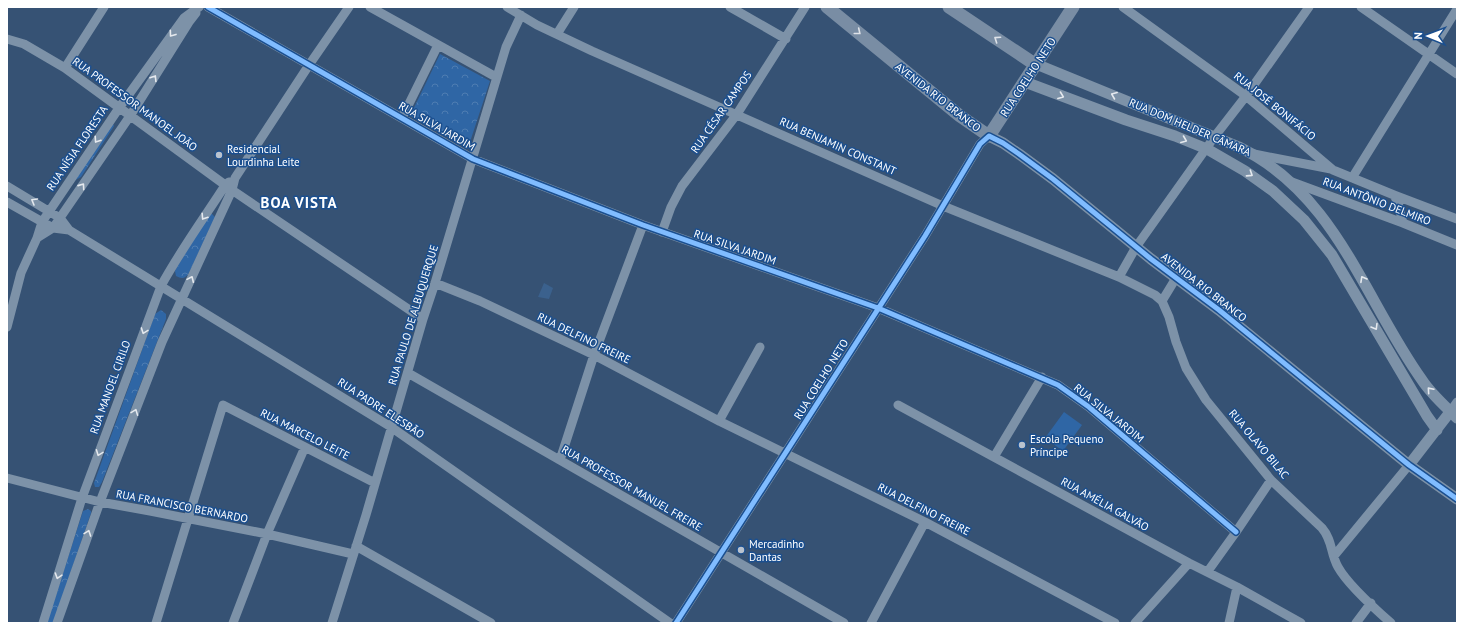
<svg xmlns="http://www.w3.org/2000/svg" width="1464" height="630" viewBox="0 0 1464 630" font-family="'PT Sans',sans-serif">
	<style>
		.grass { fill: #2f66a5 }
		.forest { fill: url(#forest-crowns) }
		.water { fill: #3b618d }
		.lines { fill: none; stroke-linecap: round; stroke-linejoin: round }
		.minor { stroke: #7d92a8; stroke-width: 9 }
		.tertiary { stroke: #7d92a8; stroke-width: 11 }
		.secondary { stroke: #798da4; stroke-width: 13 }
		.cycleway-casing { stroke: #1b4f8f; stroke-width: 8 }
		.cycleway { stroke: #80bcff; stroke-width: 5 }
		.oneway { stroke: #dee2e8 }
		.oneway2 { stroke: #e5e9ee }
		.poi-dot { fill: #b9c2ce; stroke: #1b4f8f; stroke-width: 1.5 }
		.labels { text-anchor: middle; stroke-width: 3; stroke-linejoin: round; paint-order: stroke }
		.street-label { font-size: 11px; fill: #fff; stroke: #1b4f8f }
		.poi-label { font-size: 11px; fill: #fff; stroke: #1b4f8f; text-anchor: start }
		.district-label { font-size: 15px; font-weight: bold; letter-spacing: 1px; fill: #fff; stroke: #1b4f8f }
	</style>
	<defs>
		<pattern id="forest-crowns" width="20" height="18" patternUnits="userSpaceOnUse"><rect width="20" height="18" fill="#2f66a5"/><path d="M2 6a3 3 0 1 1 6 0M12 15a3 3 0 1 1 6 0" fill="none" stroke="#4e7db2"/></pattern>
	</defs>
	<rect width="100%" height="100%" fill="#365274"/>
	<!-- grass -->
	<path class="grass" d="M1064 412 1082 425 1063 451 1045 438Z"/>
	<!-- forest -->
	<path class="forest" d="M440 54 490 81 468 148 410 116Z
		M112 122 114 126 81 177 72 182Z
		M210 213 212 214 215 217 189 273C185 279 182 279 176 276L175 271 177 267Z
		M161 310 166 314V319L102 482 99 487H95L94 483 155 314Z
		M88 509 91 511V513L53 623H47L83 511Z"/>
	<!-- water -->
	<path class="water" d="M544 283 553 288 549 299 538 297Z"/>
	<g class="lines">
		<!-- minor -->
		<path class="minor" d="M208 7 473 159 643 225 878 308 1058 385 1089 407 1236 532
			M370 7 496 77
			M507 7 537 25 592 51 943 206 1119 277 1155 295 1162 301 1169 317 1176 342 1186 368 1206 400 1271 480 1322 528C1333 541 1330 553 1338 567 1348 585 1375 609 1391 623
			M730 7 786 39
			M1123 7 1246 96 1333 170 1394 195 1398 203 1403 223
			M1361 7 1457 74
			M557 34 574 7
			M7 39 24 44 65 68 232 190 423 319
			M65 68 104 7
			M402 118 438 45
			M1254 154 1331 169
			M1352 178 1457 9
			M1292 182 1403 223 1457 245
			M7 186 60 218 69 230 391 427 670 623
			M1394 195 1457 219
			M7 202 53 228 69 230
			M662 232 671 207 682 186 737 114 805 7
			M37 238 53 228 130 116 189 22 196 13
			M1119 277 1136 247 1215 136 1246 96 1309 7
			M435 283 480 301 594 355 719 421 925 522 1115 623
			M1162 301 1176 278
			M7 327 21 273 37 238 42 222 119 108 184 18 199 7
			M408 373 844 623
			M898 405 1189 563 1237 587 1301 623
			M1450 412 1457 402
			M719 421 760 347
			M994 457 1042 377
			M560 460 594 355 643 225
			M7 478 100 502 150 511 267 534 353 554
			M356 546 491 623
			M1334 556 1409 465
			M1208 571 1236 532 1271 480
			M43 623 82 498 161 286C180 251 204 218 226 184L229 182
			M57 623 100 502 162 342 232 190 235 178 309 65 349 7
			M156 623 223 405 375 483
			M233 623 267 534 305 447
			M332 623 366 515 423 319 435 283 506 47 521 15
			M676 623 925 236 980 144 989 136
			M871 623 925 522
			M1135 623 1189 563
			M1229 623 1237 587
			M1356 623 1371 603"/>
		<!-- tertiary -->
		<path class="tertiary" d="M1036 64 1239 147C1336 194 1364 299 1422 380 1431 394 1445 406 1457 418
			M1025 82 1126 120 1175 136 1207 149 1245 171 1273 191 1304 220 1332 255 1427 416 1437 430
			M989 136 1003 143 1019 154 1053 179 1151 259 1219 310 1409 465 1457 499
			M1409 465 1450 412"/>
		<!-- secondary -->
		<path class="secondary" d="M827 7 960 116 989 136 1073 7
			M949 7 1030 61 1036 64"/>
		<defs>
			<path id="cycleway" d="M208 7 473 159 643 225 878 308 1058 385 1089 407 1236 532
				M676 623 925 236 980 144 989 136 1003 143 1019 154 1053 179 1151 259 1219 310 1409 465 1457 499"/>
		</defs>
		<!-- cycleway casing -->
		<use href="#cycleway" class="cycleway-casing"/>
		<!-- cycleway -->
		<use href="#cycleway" class="cycleway"/>
	</g>
	<!-- one-way arrows -->
	<defs><path id="oneway-chevron" d="M-2-3.5L2.5 0L-2 3.5" fill="none" stroke-width="1.6" stroke-linecap="round" stroke-linejoin="round"/></defs>
	<g class="oneway">
		<use href="#oneway-chevron" transform="translate(858 32) rotate(39)"/>
		<use href="#oneway-chevron" transform="translate(997 39) rotate(-146)"/>
	</g>
	<g class="oneway2">
		<use href="#oneway-chevron" transform="translate(172 34) rotate(126)"/>
		<use href="#oneway-chevron" transform="translate(154 78) rotate(-58)"/>
		<use href="#oneway-chevron" transform="translate(1114 95) rotate(-158)"/>
		<use href="#oneway-chevron" transform="translate(1061 96) rotate(21)"/>
		<use href="#oneway-chevron" transform="translate(97 140) rotate(124)"/>
		<use href="#oneway-chevron" transform="translate(1184 140) rotate(22)"/>
		<use href="#oneway-chevron" transform="translate(1250 174) rotate(33)"/>
		<use href="#oneway-chevron" transform="translate(82 186) rotate(-55)"/>
		<use href="#oneway-chevron" transform="translate(34 201) rotate(-150)"/>
		<use href="#oneway-chevron" transform="translate(204 217) rotate(123)"/>
		<use href="#oneway-chevron" transform="translate(191 279) rotate(-66)"/>
		<use href="#oneway-chevron" transform="translate(1363 279) rotate(-119)"/>
		<use href="#oneway-chevron" transform="translate(1375 327) rotate(59)"/>
		<use href="#oneway-chevron" transform="translate(144 331) rotate(110)"/>
		<use href="#oneway-chevron" transform="translate(1430 390) rotate(-131)"/>
		<use href="#oneway-chevron" transform="translate(135 412) rotate(-69)"/>
		<use href="#oneway-chevron" transform="translate(99 453) rotate(111)"/>
		<use href="#oneway-chevron" transform="translate(88 533) rotate(-70)"/>
		<use href="#oneway-chevron" transform="translate(58 576) rotate(108)"/>
	</g>
	<!-- markers -->
	<g class="poi-dot">
		<circle cx="219" cy="155" r="4"/>
		<circle cx="1022" cy="445" r="4"/>
		<circle cx="741" cy="550" r="4"/>
	</g>
	<g class="labels">
		<!-- street labels -->
		<g class="street-label">
			<text transform="translate(1028 77) rotate(-57)" y="4">RUA COELHO NETO</text>
			<text transform="translate(938 97) rotate(38)" y="4">AVENIDA RIO BRANCO</text>
			<text transform="translate(135 104) rotate(36)" y="4">RUA PROFESSOR MANOEL JOÃO</text>
			<text transform="translate(1275 106) rotate(39)" y="4">RUA JOSÉ BONIFÁCIO</text>
			<text transform="translate(721 112) rotate(-55)" y="4">RUA CÉSAR CAMPOS</text>
			<text transform="translate(437 126) rotate(30)" y="4">RUA SILVA JARDIM</text>
			<text transform="translate(1190 127) rotate(23)" y="4">RUA DOM HELDER CÂMARA</text>
			<text transform="translate(838 146) rotate(24)" y="4">RUA BENJAMIN CONSTANT</text>
			<text transform="translate(77 148) rotate(-56)" y="4">RUA NÍSIA FLORESTA</text>
			<text transform="translate(1377 201) rotate(21)" y="4">RUA ANTÔNIO DELMIRO</text>
			<text transform="translate(735 247) rotate(19)" y="4">RUA SILVA JARDIM</text>
			<text transform="translate(1204 287) rotate(38)" y="4">AVENIDA RIO BRANCO</text>
			<text transform="translate(413 315) rotate(-73)" y="4">RUA PAULO DE ALBUQUERQUE</text>
			<text transform="translate(584 338) rotate(26)" y="4">RUA DELFINO FREIRE</text>
			<text transform="translate(821 379) rotate(-58)" y="4">RUA COELHO NETO</text>
			<text transform="translate(110 387) rotate(-70)" y="4">RUA MANOEL CIRILO</text>
			<text transform="translate(381 408) rotate(33)" y="4">RUA PADRE ELESBÃO</text>
			<text transform="translate(1109 413) rotate(39)" y="4">RUA SILVA JARDIM</text>
			<text transform="translate(305 434) rotate(27)" y="4">RUA MARCELO LEITE</text>
			<text transform="translate(1259 444) rotate(50)" y="4">RUA OLAVO BILAC</text>
			<text transform="translate(632 488) rotate(30)" y="4">RUA PROFESSOR MANUEL FREIRE</text>
			<text transform="translate(1105 504) rotate(29)" y="4">RUA AMÉLIA GALVÃO</text>
			<text transform="translate(182 506) rotate(11)" y="4">RUA FRANCISCO BERNARDO</text>
			<text transform="translate(924 509) rotate(27)" y="4">RUA DELFINO FREIRE</text>
		</g>
		<!-- poi labels -->
		<g class="poi-label">
			<text x="227" y="153">Residencial<tspan x="227" dy="13">Lourdinha Leite</tspan></text>
			<text x="1030" y="443">Escola Pequeno<tspan x="1030" dy="13">Príncipe</tspan></text>
			<text x="749" y="548">Mercadinho<tspan x="749" dy="13">Dantas</tspan></text>
		</g>
		<!-- district labels -->
		<g class="district-label">
			<text x="299" y="208">BOA VISTA</text>
		</g>
	</g>
	<!-- border -->
	<rect width="1464" height="630" fill="none" stroke="#ffffff" stroke-width="16"/>
	<!-- north arrow -->
	<g transform="translate(1428 36) rotate(271)" stroke="#1b4f8f" stroke-width="3" paint-order="stroke">
	<path d="M0-3L7 15L0 10L-7 15Z" fill="#ffffff"/>
	<text y="-6" font-size="11" font-weight="bold" text-anchor="middle" fill="#ffffff">N</text>
	</g>
</svg>
